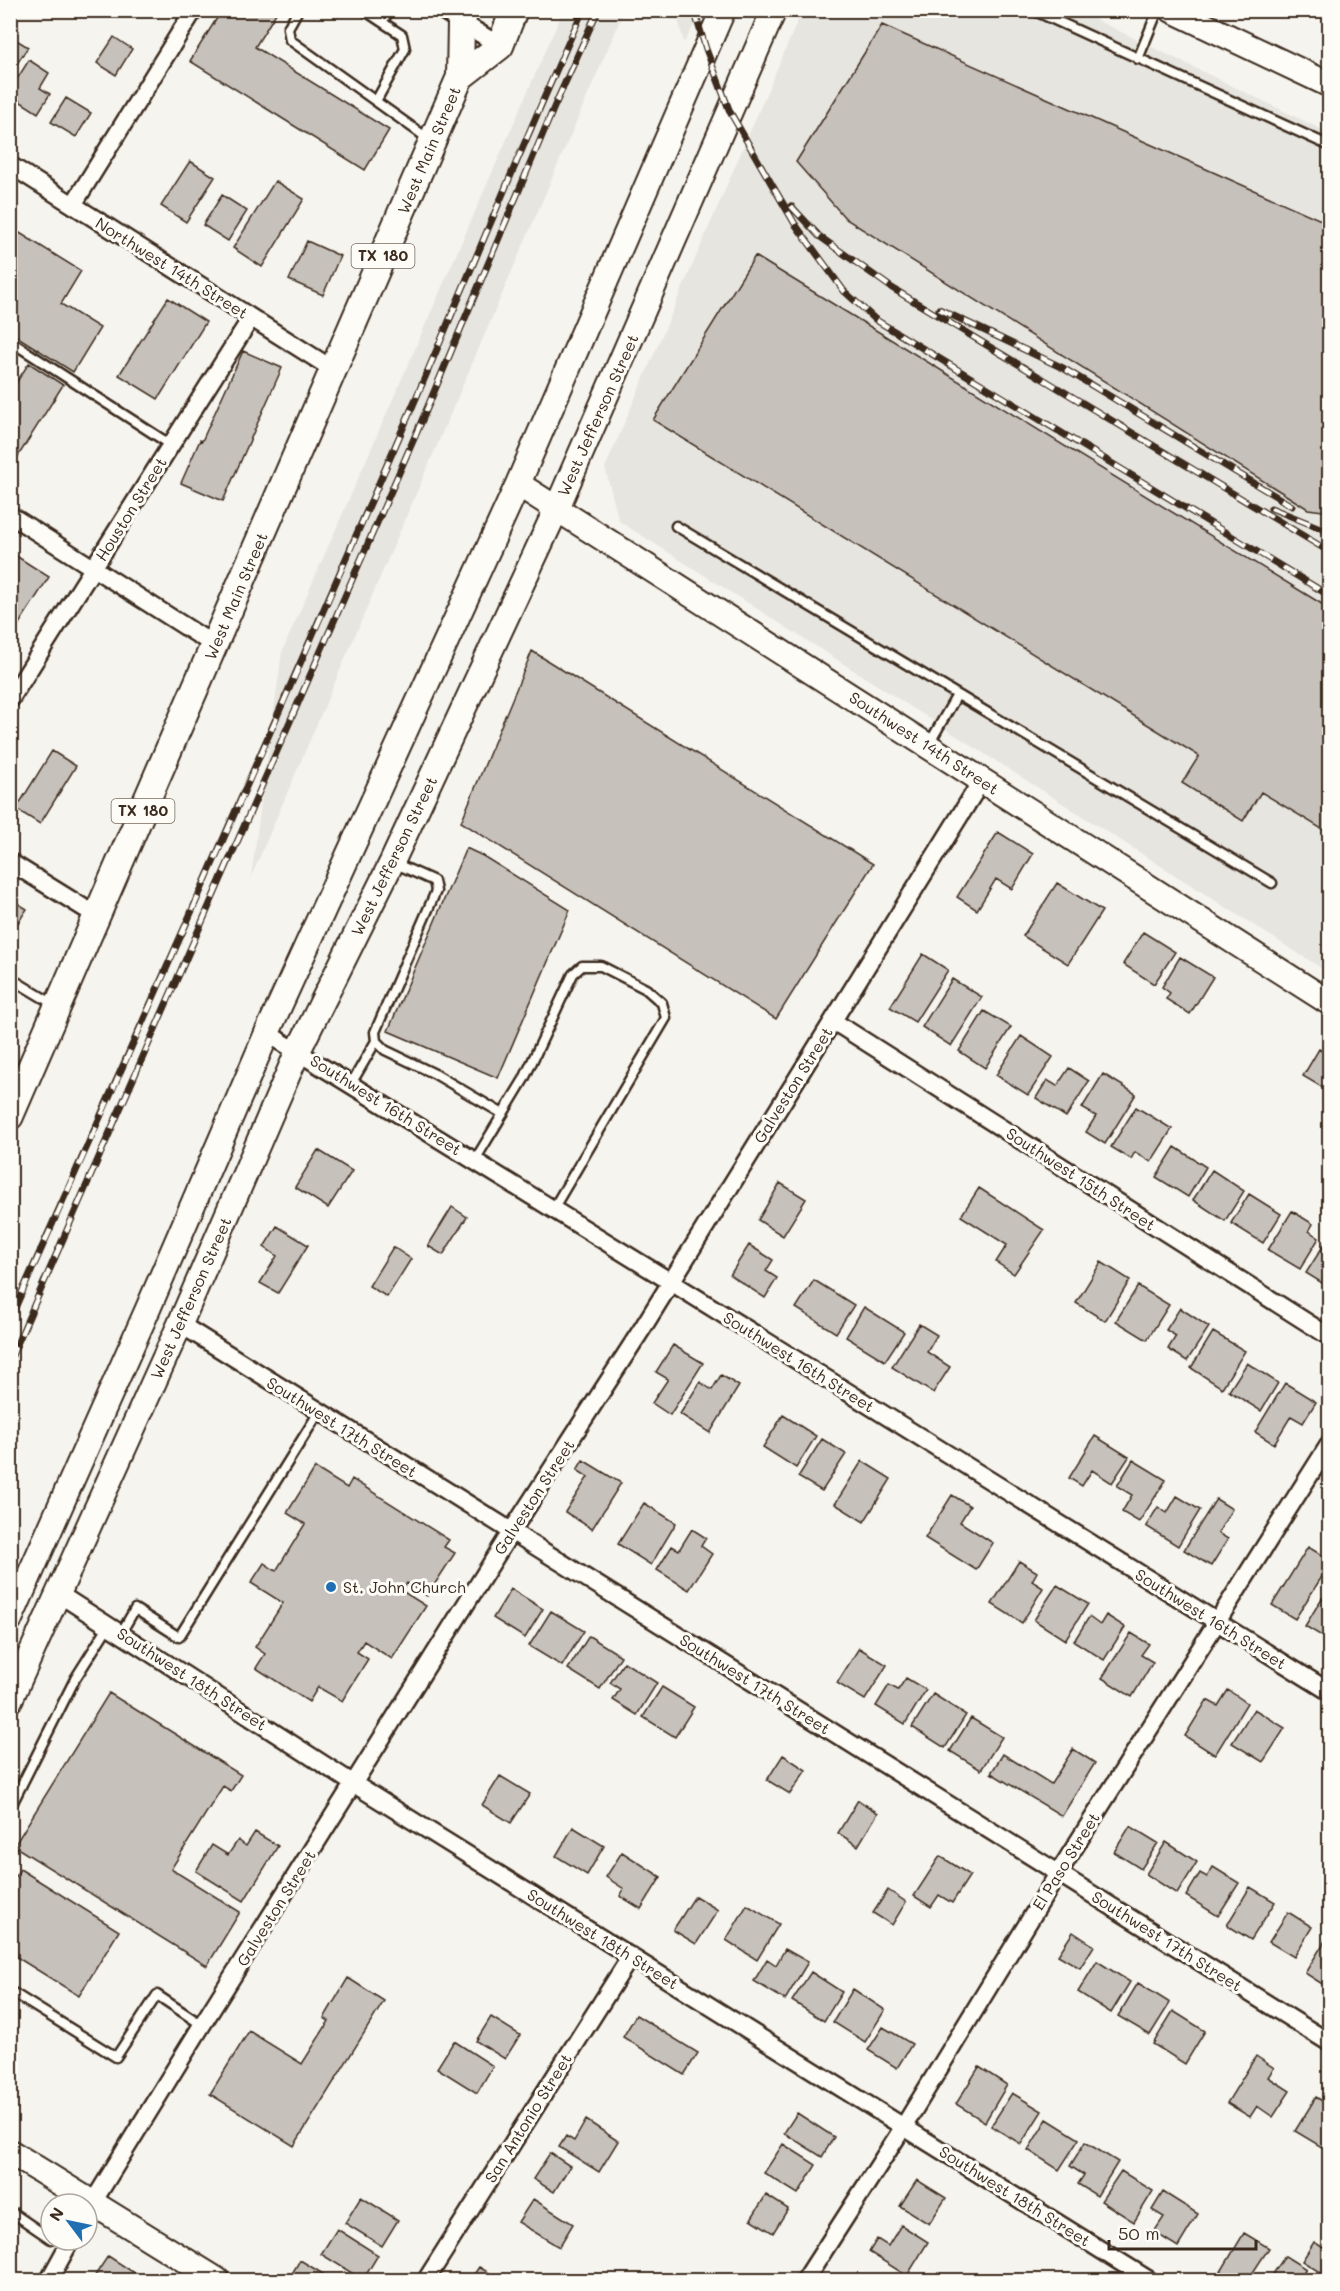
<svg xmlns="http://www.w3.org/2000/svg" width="1340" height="2291" viewBox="0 0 1340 2291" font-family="Mali,sans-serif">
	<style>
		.built { fill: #e7e5df }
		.building { fill: #c7c1bb; stroke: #3b2a1e; stroke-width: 1.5 }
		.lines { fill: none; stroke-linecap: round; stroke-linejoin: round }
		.lane-casing { stroke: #3b2a1e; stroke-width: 13 }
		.street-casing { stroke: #3b2a1e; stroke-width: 21 }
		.secondary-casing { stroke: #3b2a1e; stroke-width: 28 }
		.primary-casing { stroke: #3b2a1e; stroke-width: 30 }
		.lane { stroke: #fdfcf7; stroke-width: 8 }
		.street { stroke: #fdfcf7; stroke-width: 16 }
		.secondary { stroke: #fdfcf7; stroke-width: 24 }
		.primary { stroke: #fdfcf7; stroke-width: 26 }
		.rail-casing { stroke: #3b2a1e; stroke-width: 7 }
		.rail { stroke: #fdfcf7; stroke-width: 4.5; stroke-dasharray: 14; stroke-linecap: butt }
		.poi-dot { fill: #1f6fb2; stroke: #fdfcf7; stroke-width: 2 }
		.labels { text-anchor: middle; stroke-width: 6; stroke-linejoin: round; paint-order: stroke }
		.shield { fill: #fdfcf7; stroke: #75695f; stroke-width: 1.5 }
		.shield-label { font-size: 15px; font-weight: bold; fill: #3b2a1e }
		.street-label { font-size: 16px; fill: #3b2a1e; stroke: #fdfcf7 }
		.poi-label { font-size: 16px; fill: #3b2a1e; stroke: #fdfcf7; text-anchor: start }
	</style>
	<rect width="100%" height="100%" fill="#f5f4ee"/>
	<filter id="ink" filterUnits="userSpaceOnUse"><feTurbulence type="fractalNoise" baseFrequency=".0167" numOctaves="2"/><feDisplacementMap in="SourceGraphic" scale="12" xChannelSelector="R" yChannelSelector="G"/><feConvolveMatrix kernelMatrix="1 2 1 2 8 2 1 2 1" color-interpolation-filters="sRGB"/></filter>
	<g filter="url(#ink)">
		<!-- built -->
		<path class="built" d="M563 11H624L251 877 282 652Z
			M676 11H702L684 43Z
			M802 11H1078L1329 133V973L619 521 605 468Z"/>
		<!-- building -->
		<path class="building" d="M222 10H278L255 47 389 130 365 170 190 61Z
			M882 25 1330 224V512L1308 509 846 219 796 162Z
			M10 36 28 47 10 74Z
			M114 37 132 49 116 75 97 63Z
			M29 60 49 73 40 88 50 94 38 113 10 95V90Z
			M66 98 91 113 76 137 51 122Z
			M190 161 215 177 186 222 161 206Z
			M275 181 304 199 262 267 233 248Z
			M222 195 247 211 228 241 203 225Z
			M10 227 81 271 61 304 100 328 73 372 10 332Z
			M307 241 340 256 323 295 289 280Z
			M755 256 1330 609V834L1261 792 1243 821 1182 783 1199 756 653 420Z
			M168 298 206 322 158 399 119 375Z
			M243 351 282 368 223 501 181 483 200 440 202 441Z
			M29 363 63 385 10 469V392Z
			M10 552 49 577 10 638Z
			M532 651 873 864 776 1019 461 822Z
			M52 751 76 766 40 824 16 809Z
			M998 832 1033 854 1012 889 996 879 977 910 957 897Z
			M466 848 483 856 570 910 498 1078 388 1031Z
			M1057 883 1102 911 1068 964 1023 936Z
			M12 900 27 909 10 935V902Z
			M1143 932 1175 952 1154 984 1123 964Z
			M923 954 948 970 915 1022 890 1007Z
			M1180 957 1213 977 1190 1014 1166 999 1170 993 1162 987Z
			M952 979 982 997 951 1046 922 1027Z
			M984 1011 1011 1027 985 1068 959 1051Z
			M1021 1036 1053 1057 1028 1095 996 1075Z
			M1319 1049 1330 1056V1092L1303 1076Z
			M1069 1068 1089 1081 1066 1117 1036 1098 1047 1080 1057 1086Z
			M1103 1074 1136 1094 1105 1144 1086 1132 1096 1116 1082 1108Z
			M1136 1107 1172 1129 1151 1162 1135 1152 1131 1159 1111 1147Z
			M1175 1147 1206 1167 1188 1197 1156 1177Z
			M318 1150 352 1171 328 1208 295 1187Z
			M1212 1170 1244 1191 1225 1221 1193 1200Z
			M780 1183 806 1199 783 1236 758 1220Z
			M979 1188 1044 1230 1014 1274 996 1262 1007 1245 961 1216Z
			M1249 1194 1281 1214 1263 1243 1231 1223Z
			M452 1207 467 1217 443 1255 428 1246Z
			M1292 1211 1313 1224 1309 1231 1319 1238 1300 1269 1268 1250Z
			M277 1226 308 1245 278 1293 260 1283 277 1256 264 1247Z
			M1325 1243 1330 1246V1288L1306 1273Z
			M749 1245 773 1260 766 1271 777 1278 765 1298 730 1275Z
			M393 1247 411 1259 387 1297 369 1286Z
			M1101 1262 1130 1280 1105 1321 1076 1303Z
			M814 1280 854 1305 836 1333 796 1308Z
			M1138 1286 1169 1305 1147 1340 1116 1321Z
			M864 1307 904 1332 885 1361 846 1337Z
			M1180 1308 1209 1327 1187 1361 1168 1349 1176 1336 1166 1330Z
			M919 1324 937 1335 927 1352 950 1367 933 1393 892 1367Z
			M1213 1332 1245 1351 1222 1388 1191 1368Z
			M673 1345 703 1363 670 1415 652 1403 668 1379 656 1372Z
			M1247 1363 1278 1383 1261 1411 1229 1391Z
			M721 1375 739 1386 710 1433 680 1414 700 1382 712 1390Z
			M1285 1383 1316 1402 1303 1423 1291 1416 1274 1444 1255 1432Z
			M783 1415 816 1436 796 1468 763 1447Z
			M1095 1436 1129 1457 1112 1483 1092 1470 1082 1486 1069 1478Z
			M822 1439 846 1454 822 1491 798 1477Z
			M583 1460 621 1483 592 1529 565 1512 588 1477 577 1470Z
			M1133 1460 1166 1480 1139 1522 1122 1512 1132 1495 1117 1486Z
			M862 1461 891 1479 864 1522 835 1504Z
			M315 1468 347 1488 352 1479 449 1540 444 1547 455 1553 427 1596 407 1583 402 1591 426 1606 392 1659 364 1641 357 1652 368 1659 342 1701 318 1687 309 1702 256 1668 265 1654 255 1647 283 1603 251 1583 264 1563 276 1571 305 1524 287 1513Z
			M952 1495 970 1506 960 1522 993 1543 976 1570 925 1538Z
			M1177 1496 1200 1510 1178 1546 1146 1526 1158 1507 1167 1513Z
			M1216 1499 1232 1509 1218 1533 1228 1539 1211 1566 1184 1550Z
			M644 1503 676 1523 651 1565 618 1544Z
			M692 1529 706 1538 701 1546 712 1554 689 1590 657 1570 672 1546 679 1550Z
			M1308 1547 1330 1560V1564L1295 1619 1272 1605Z
			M1019 1561 1037 1572 1032 1581 1043 1588 1022 1623 992 1604Z
			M1057 1585 1088 1604 1065 1640 1034 1620Z
			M511 1589 543 1609 525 1638 493 1618Z
			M1322 1598 1330 1602V1641L1305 1626Z
			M551 1611 584 1631 562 1666 529 1646Z
			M1106 1615 1125 1627 1104 1660 1074 1641 1089 1617 1100 1625Z
			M1131 1633 1149 1644 1141 1655 1153 1662 1132 1697 1102 1678Z
			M589 1636 621 1656 600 1689 568 1669Z
			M859 1648 887 1665 865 1700 837 1683Z
			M624 1662 657 1683 637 1715 613 1700 620 1689 610 1683Z
			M906 1678 926 1690 905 1724 876 1706 889 1685 898 1690Z
			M662 1687 694 1707 675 1737 643 1717Z
			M1228 1690 1247 1703 1215 1755 1185 1736 1207 1700 1218 1706Z
			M109 1693 241 1775 231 1791 223 1786 171 1869 240 1912 207 1966 14 1846Z
			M933 1694 966 1715 945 1748 912 1727Z
			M1254 1709 1285 1728 1263 1762 1232 1743Z
			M971 1718 1002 1737 981 1770 950 1751Z
			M1073 1749 1095 1763 1062 1816 991 1773 1003 1754 1051 1784Z
			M783 1755 806 1770 790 1794 767 1780Z
			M500 1776 530 1794 511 1823 482 1805Z
			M858 1800 878 1813 858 1846 838 1833Z
			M1130 1826 1158 1843 1141 1869 1114 1852Z
			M573 1827 604 1846 587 1875 556 1856Z
			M255 1832 278 1846 244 1901 196 1871 212 1845 228 1855 238 1840 246 1846Z
			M1166 1842 1197 1862 1177 1894 1146 1874Z
			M622 1852 661 1877 641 1909 620 1896 624 1889 606 1877Z
			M940 1856 970 1875 952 1903 939 1895 931 1907 914 1896Z
			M1213 1867 1239 1883 1218 1916 1186 1896 1200 1873 1207 1877Z
			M20 1869 119 1931 79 1996 10 1953V1884Z
			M1250 1887 1275 1902 1251 1940 1227 1925Z
			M888 1890 906 1902 892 1925 873 1913Z
			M695 1896 718 1910 696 1944 673 1930Z
			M747 1905 779 1924 757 1960 726 1940Z
			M1288 1912 1312 1927 1294 1957 1269 1942Z
			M1073 1932 1094 1946 1080 1968 1058 1955Z
			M1328 1936 1330 1938V1984L1327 1987 1305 1973Z
			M785 1949 808 1962 785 2000 754 1981 767 1959 776 1965Z
			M1097 1961 1130 1982 1111 2013 1078 1992Z
			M811 1972 842 1992 824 2021 792 2001Z
			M348 1978 384 2001 294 2146 210 2094 249 2031 302 2064 329 2021 324 2018Z
			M1138 1983 1170 2003 1150 2035 1118 2016Z
			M853 1989 885 2010 865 2042 833 2022Z
			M1173 2011 1205 2031 1185 2064 1153 2044Z
			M636 2015 698 2053 684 2075 623 2037Z
			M491 2017 520 2035 505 2059 476 2041Z
			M883 2027 912 2044 897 2068 868 2050Z
			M454 2041 493 2066 477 2093 437 2068Z
			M1256 2056 1274 2068 1268 2077 1290 2091 1273 2117 1257 2106 1250 2117 1227 2103Z
			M979 2067 1007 2085 985 2122 956 2104Z
			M1012 2093 1042 2111 1021 2144 991 2126Z
			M1316 2097 1330 2106V2152L1295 2131Z
			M797 2113 834 2137 822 2157 784 2133Z
			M1047 2119 1079 2139 1059 2170 1028 2150Z
			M586 2120 618 2141 599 2172 559 2147 566 2136 574 2141Z
			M1085 2142 1118 2162 1097 2196 1078 2184 1084 2175 1070 2166Z
			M783 2144 816 2165 798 2194 764 2173Z
			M550 2153 570 2166 554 2192 533 2179Z
			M1121 2171 1153 2191 1134 2222 1101 2201Z
			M917 2180 946 2198 929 2224 900 2206Z
			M1163 2192 1198 2214 1178 2247 1154 2232 1164 2217 1152 2210Z
			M766 2195 788 2209 773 2233 751 2219Z
			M361 2197 398 2220 382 2246 345 2223Z
			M533 2199 573 2224 559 2247 518 2222Z
			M901 2225 928 2242 907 2276 869 2252 877 2239 888 2246Z
			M337 2229 378 2255 363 2280 321 2254Z
			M1244 2233 1269 2248 1248 2280H1216Z
			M1314 2242 1330 2252V2266L1324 2275 1302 2261Z
			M108 2256 144 2279V2280H92Z
			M1285 2256 1306 2269 1299 2280H1269Z
			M300 2260 333 2280H296L290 2277Z
			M479 2267 501 2280H470Z"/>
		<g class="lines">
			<defs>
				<path id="lane" d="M298 10 288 28 290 40 430 140
					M364 10 382 22
					M1033 10 1330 146
					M1138 59 1158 10
					M376 101 405 49 402 35 382 22 390 10
					M10 341 171 445
					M676 526 1272 883
					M929 744 957 695
					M392 862 434 881 436 891 375 1032 376 1041 385 1050 435 1074 503 1114
					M10 978 55 1005
					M351 1084 376 1041
					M475 1160 524 1079 573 974 582 966H601L646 989 662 1003 666 1018 553 1209
					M121 1633 135 1609 179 1637 319 1412
					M10 1808 75 1679 109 1625
					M10 1991 116 2057 157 1995 202 2025
					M10 2211 51 2239"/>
				<path id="street" d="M442 10 500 46
					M10 165 334 370
					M73 205 194 10
					M10 515 214 645
					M10 700 251 318
					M10 862 97 916
					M833 1021 1330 1337
					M267 1033 671 1282 1330 1692
					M180 1324 1330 2043
					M59 1594 354 1784 1149 2280
					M87 2212 202 2025 511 1532 642 1329 982 780
					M49 2280 71 2240
					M426 2280 631 1956
					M805 2280 904 2126 1059 1872 1330 1443"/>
				<path id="secondary" d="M1172 10 1330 85
					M518 484 1330 1003
					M10 1619 147 1311 267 1033 518 484 723 10
					M10 1700 180 1324 298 1051 392 862 557 508 774 10
					M10 2152 217 2280"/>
				<path id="primary" d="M460 77 500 46 514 10
					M10 1116 460 77 461 22 466 10"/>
			</defs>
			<!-- lane casing -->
			<use href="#lane" class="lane-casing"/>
			<!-- street casing -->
			<use href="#street" class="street-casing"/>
			<!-- secondary casing -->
			<use href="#secondary" class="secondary-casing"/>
			<!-- primary casing -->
			<use href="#primary" class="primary-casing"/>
			<!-- lane -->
			<use href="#lane" class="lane"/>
			<!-- street -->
			<use href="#street" class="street"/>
			<!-- secondary -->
			<use href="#secondary" class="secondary"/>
			<!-- primary -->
			<use href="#primary" class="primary"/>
			<defs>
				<path id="rail" d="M694 10 706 49 730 112 771 183 795 224 844 291 876 320 1330 596
					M791 206 819 236 892 288 1330 552
					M939 309 1063 368 1292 506
					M1271 508 1330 532
					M10 1319C145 1020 276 720 407 419 466 283 522 145 583 10
					M10 1360 423 418 555 105 598 10"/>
			</defs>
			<!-- rail casing -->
			<use href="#rail" class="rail-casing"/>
			<!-- rail -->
			<use href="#rail" class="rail"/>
		</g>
	</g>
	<!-- markers -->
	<circle class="poi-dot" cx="331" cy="1587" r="6"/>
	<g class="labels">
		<!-- shield labels -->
		<g class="shield">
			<rect x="351.5" y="244" width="63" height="24" rx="4.5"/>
			<rect x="111.5" y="799" width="63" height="24" rx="4.5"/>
		</g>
		<g class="shield-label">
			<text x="383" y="261">TX 180</text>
			<text x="143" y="816">TX 180</text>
		</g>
		<!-- street labels -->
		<g class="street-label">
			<text transform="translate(429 150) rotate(-67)" y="6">West Main Street</text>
			<text transform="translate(172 268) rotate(32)" y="6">Northwest 14th Street</text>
			<text transform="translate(598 415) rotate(-66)" y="6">West Jefferson Street</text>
			<text transform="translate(131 509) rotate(-58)" y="6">Houston Street</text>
			<text transform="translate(236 596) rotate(-67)" y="6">West Main Street</text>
			<text transform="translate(924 743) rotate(33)" y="6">Southwest 14th Street</text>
			<text transform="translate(394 856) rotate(-64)" y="6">West Jefferson Street</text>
			<text transform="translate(793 1085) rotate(-58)" y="6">Galveston Street</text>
			<text transform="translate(386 1105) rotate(32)" y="6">Southwest 16th Street</text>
			<text transform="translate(1081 1179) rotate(33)" y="6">Southwest 15th Street</text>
			<text transform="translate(191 1298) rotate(-66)" y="6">West Jefferson Street</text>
			<text transform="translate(799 1362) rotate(32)" y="6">Southwest 16th Street</text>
			<text transform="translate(342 1427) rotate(32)" y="6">Southwest 17th Street</text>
			<text transform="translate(534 1497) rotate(-57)" y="6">Galveston Street</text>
			<text transform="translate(1211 1619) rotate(32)" y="6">Southwest 16th Street</text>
			<text transform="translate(192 1679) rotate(33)" y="6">Southwest 18th Street</text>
			<text transform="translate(755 1684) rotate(32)" y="6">Southwest 17th Street</text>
			<text transform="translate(1066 1861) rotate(-58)" y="6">El Paso Street</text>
			<text transform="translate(276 1908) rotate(-58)" y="6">Galveston Street</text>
			<text transform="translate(603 1939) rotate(32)" y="6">Southwest 18th Street</text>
			<text transform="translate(1167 1941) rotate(32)" y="6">Southwest 17th Street</text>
			<text transform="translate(528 2118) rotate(-58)" y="6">San Antonio Street</text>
			<text transform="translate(1015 2196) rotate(32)" y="6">Southwest 18th Street</text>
		</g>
		<!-- poi labels -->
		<g class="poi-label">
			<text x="343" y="1593">St. John Church</text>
		</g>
	</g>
	<!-- margin -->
	<rect width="1340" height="2291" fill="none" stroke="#fdfcf7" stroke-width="36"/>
	<rect x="18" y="18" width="1304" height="2255" fill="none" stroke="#3b2a1e" stroke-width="2" filter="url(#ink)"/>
	<!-- north arrow -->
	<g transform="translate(69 2222) rotate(302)"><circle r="28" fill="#fdfcf7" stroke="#afa8a0" stroke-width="1.5"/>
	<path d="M0-4.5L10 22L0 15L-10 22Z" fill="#1f6fb2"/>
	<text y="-9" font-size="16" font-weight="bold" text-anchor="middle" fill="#3b2a1e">N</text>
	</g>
	<!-- scale -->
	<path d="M1109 2240v9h147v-9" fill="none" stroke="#3b2a1e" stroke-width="3"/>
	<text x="1118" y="2240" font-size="18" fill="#3b2a1e" stroke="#fdfcf7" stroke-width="4.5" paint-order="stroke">50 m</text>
</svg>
